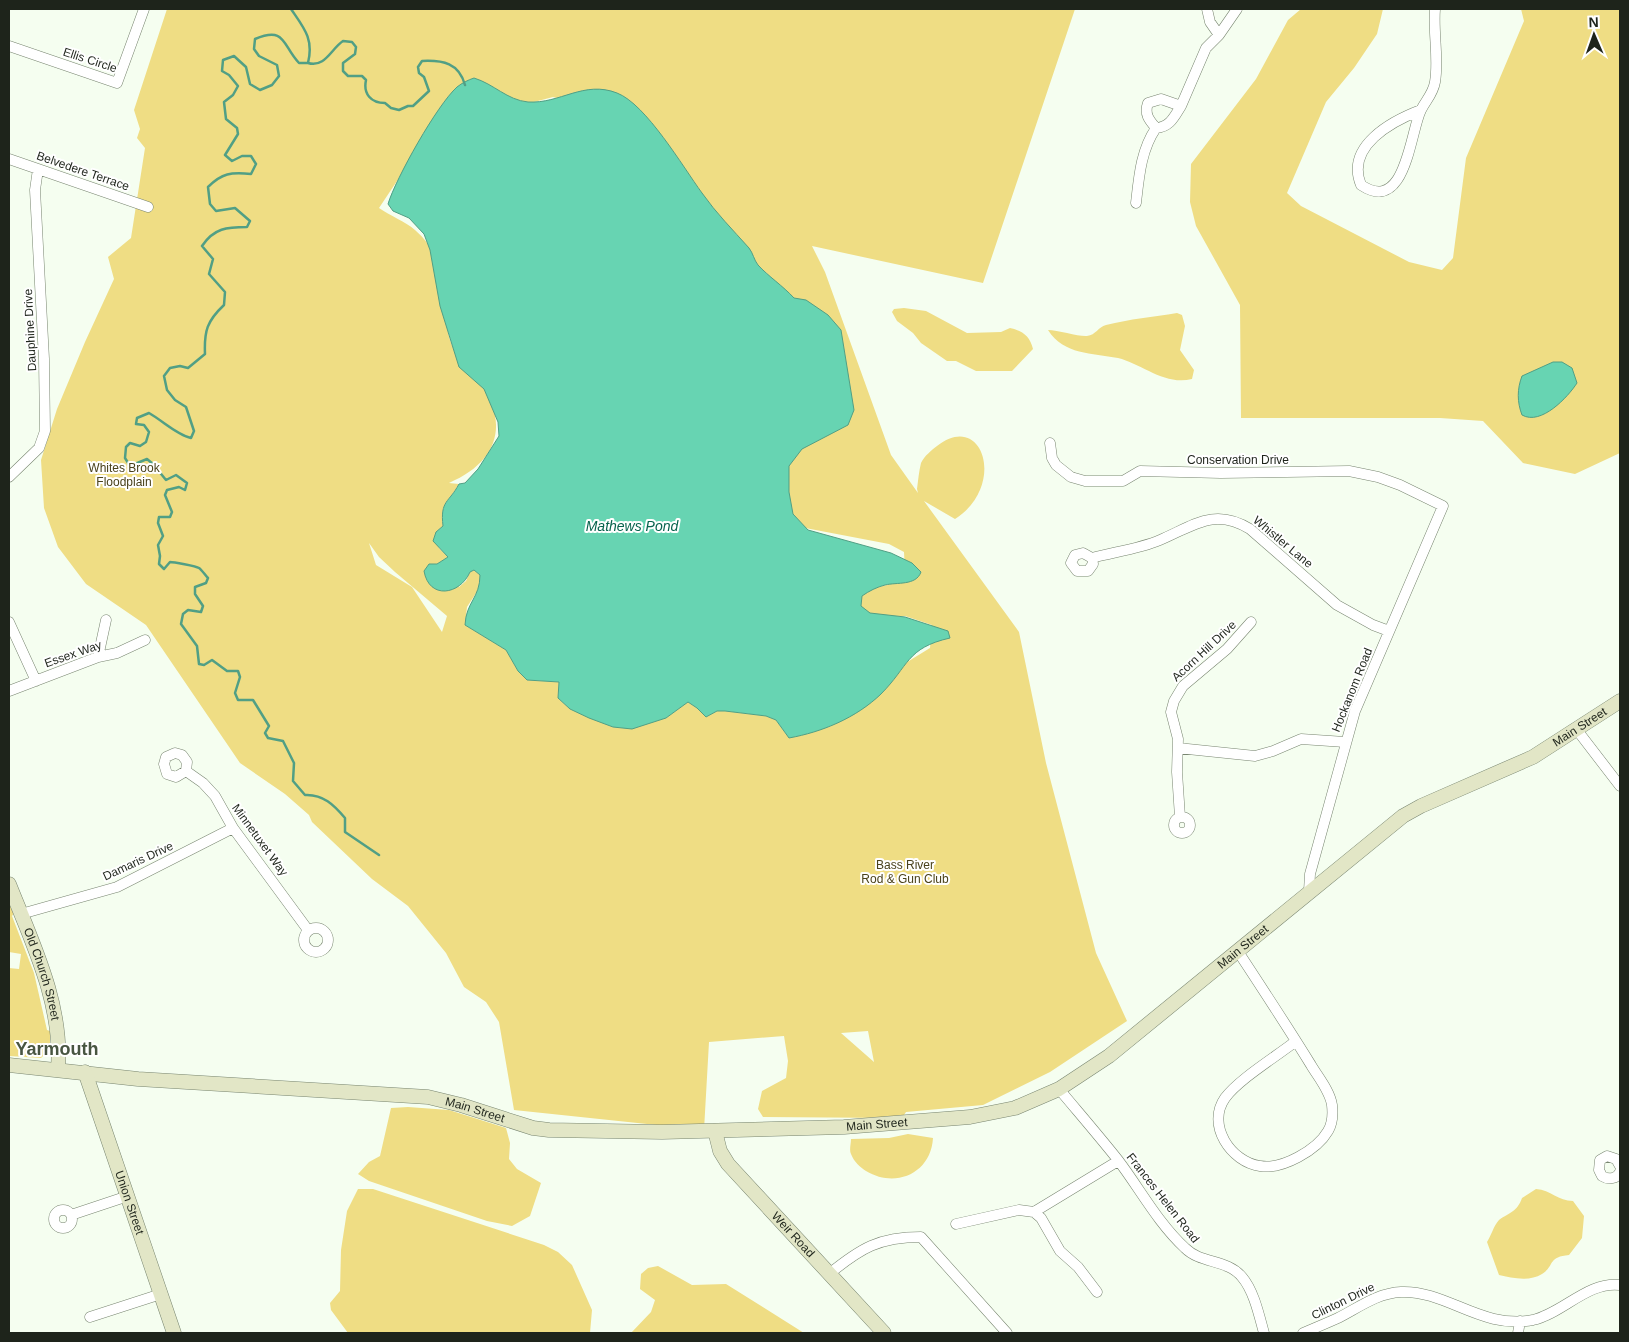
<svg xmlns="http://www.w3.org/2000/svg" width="1629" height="1342" viewBox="0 0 1629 1342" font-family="Helvetica,sans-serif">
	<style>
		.green { fill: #efdd84; fill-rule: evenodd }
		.water { fill: #67d4b2; stroke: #519f85 }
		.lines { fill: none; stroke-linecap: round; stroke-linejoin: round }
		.stream { stroke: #519f85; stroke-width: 2.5 }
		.street-casing { stroke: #788570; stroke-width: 11 }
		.secondary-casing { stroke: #788570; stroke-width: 15 }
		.street { stroke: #fff; stroke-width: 10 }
		.secondary { stroke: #e2e6c6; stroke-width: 14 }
		.labels { text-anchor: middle; stroke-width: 4; stroke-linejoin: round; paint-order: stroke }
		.street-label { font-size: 12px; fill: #1e241b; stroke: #fff }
		.park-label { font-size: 12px; fill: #4a421c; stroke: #fff }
		.water-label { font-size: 14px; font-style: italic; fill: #07634d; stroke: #fff }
		.district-label { font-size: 18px; font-weight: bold; fill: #485541; stroke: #fff }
	</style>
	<rect width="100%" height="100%" fill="#f5fef0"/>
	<!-- green -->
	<path class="green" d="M167 9H1075L983 283 812 246 825 272 891 455 918 493 917 489C918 481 919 471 921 463 924 456 932 450 937 446 983 410 1007 486 955 519L924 501 1019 632 1046 763 1096 953 1127 1021 1050 1072 983 1105 906 1112 904 1115 894 1118 763 1117 758 1109 762 1091 786 1078 788 1061 784 1036 709 1042 704 1130 514 1110 499 1022 486 1002 464 987 446 953 408 906 372 879 312 822 309 815 285 794 240 763 146 625 86 584 58 547 44 508 41 460 57 409 85 342 114 279 108 257 131 238 145 148 137 138 140 129 134 110ZM459 88 515 107 553 97 594 108 780 286 777 497 800 527 889 544 904 552 905 572 887 585 861 591 848 630 888 617 905 616 932 625 930 648 886 675 851 703 831 726 806 733 786 734 776 720 766 716 725 711H717L706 717 697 708 688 702 666 718 613 727 570 709 558 698 559 682 527 680 518 671 506 650 465 625 467 607 480 587V575L474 570 470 572 466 581 459 587 437 564 448 557 439 548 436 532 443 526C440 502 449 502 459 484L449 483C498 462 510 424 479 380 470 367 454 355 450 340 439 300 452 262 415 230 405 221 390 216 379 208ZM369 543 379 557 395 572 447 616 442 632 412 587 376 565ZM868 1031 874 1062 841 1033Z
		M1301 9H1383L1377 34 1354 68 1326 102 1287 193 1301 206 1409 262 1442 270 1453 258 1466 158 1524 21 1521 9H1620V453L1575 474 1523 463 1483 421 1440 418H1241L1240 305 1196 226 1190 202 1191 164 1256 79 1288 20Z
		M904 308 926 311 967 333 1001 332 1010 328C1023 331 1030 336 1033 349L1012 371H976L956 361H947L921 343 913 333 897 321 892 312 894 309Z
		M1177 313 1182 315 1185 326 1180 350 1194 370 1192 379C1165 386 1142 364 1118 358 1092 353 1064 355 1048 330 1058 330 1080 337 1087 336 1096 335 1098 327 1106 325 1130 319 1153 317 1177 313Z
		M9 900 14 913 12 916 34 973 47 1030 50 1031V1049L41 1058 9 1056V968L19 969 21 954 9 952Z
		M408 1107 449 1110 506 1128 510 1143 509 1159 517 1169 541 1183 530 1216 512 1226 487 1221 369 1181 358 1174 369 1162 380 1156 391 1108Z
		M908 1134 933 1138C931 1173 896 1189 866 1171 860 1167 854 1162 851 1154 849 1150 851 1144 851 1139L889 1138Z
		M358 1189H373L544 1245 558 1252 572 1265 592 1310 590 1333H348L331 1310 330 1303 340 1291 341 1250 347 1211Z
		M1536 1189C1551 1190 1558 1201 1573 1201L1584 1216 1582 1238 1569 1255C1547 1257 1555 1266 1542 1274 1529 1282 1512 1278 1499 1275L1487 1242C1491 1236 1494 1225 1499 1220 1510 1212 1517 1212 1522 1198Z
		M658 1266 692 1285 726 1284 804 1333H631L651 1312 655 1300 640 1289 641 1274 648 1268Z"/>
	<!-- water -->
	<path class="water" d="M474 78C494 84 507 100 528 102 560 104 584 80 617 93 646 104 683 167 702 193 716 213 733 230 749 248 753 253 754 260 758 265 768 276 783 286 794 298L806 300 828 315 841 330 854 410 848 425 802 449 789 466V492L793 514 808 530 891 553 912 563 921 572C916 586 897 582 885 585 877 587 869 591 862 596L861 606 870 613 905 617 948 631 950 638C906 648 909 666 881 694 856 718 822 732 789 738L776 720 766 716 725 711H717L706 717 697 708 688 702 666 718 632 729 613 727 589 718 570 709 558 698 559 682 527 680 518 671 506 650 465 625C466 602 480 598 480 575L474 570 470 572C460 595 429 600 424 571L429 564H437L448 557 433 541 436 532 443 526C440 500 449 503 459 484L465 483 478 469 499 436 498 422 484 389 459 367 440 306 430 250 424 234 409 218 393 211 388 204C396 178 437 105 457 87 462 83 468 80 474 78Z
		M1553 362H1562L1572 368 1577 383C1568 397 1541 426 1522 415 1517 402 1517 389 1522 376Z"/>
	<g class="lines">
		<!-- stream -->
		<path class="stream" d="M291 9C304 28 314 39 308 63H299C282 45 286 26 255 39L254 49 259 56 277 65 279 76 272 85 260 90 250 84 246 67 234 56 223 60 222 71 229 75 238 86 233 95 224 102 226 119 237 128 238 134 225 155 232 161 242 156H251L256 164 251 174C231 172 222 173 208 187L210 204 216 211 235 208 250 221 247 227C227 227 214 228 202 246L213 259 209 274 225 292 224 305C207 321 204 331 205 354L188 368 180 366 170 368 164 376 167 390 175 400 186 407 194 431 191 438C177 435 163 421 149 413L137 418 136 424 144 425 149 432 146 442 140 446 130 443 126 447 125 458 130 466 147 459 153 464 166 480 176 475 187 483 185 490 179 487 167 490 165 495 172 512 170 517H159L158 523 163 536 158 545 160 556 159 564 164 569 170 562C173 562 196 566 199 568 202 570 205 575 208 578L206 583 195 587V594L203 606 201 612 188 610 183 614 181 624 197 646 199 664 204 665 212 660 227 671H238L240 677 235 693 238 700H253L269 726 265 733 268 738 283 741 294 763 293 781 305 795C323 794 334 805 345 818V832L379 855
			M308 63C325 68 331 49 343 41L352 42 356 47 355 54 343 63V71L348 76H362L366 80C363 94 371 103 385 103L391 108 399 110 408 106H413L429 91 424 77 419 73 418 67 422 61C443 60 459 63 465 85"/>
		<defs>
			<path id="street" d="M1219 35 1237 9
				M9 46 117 83 144 9
				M1181 106 1206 48 1219 35 1210 22 1207 9
				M1421 110C1392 121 1345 146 1361 185 1406 215 1410 132 1421 110 1426 100 1433 94 1435 82 1439 59 1433 33 1435 9
				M9 159 148 207
				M1136 203C1139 176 1141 150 1156 128 1170 127 1174 117 1181 106L1161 99 1148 103C1144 114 1149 120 1156 128
				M1050 443 1052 458 1056 465 1071 477 1085 481H1123L1140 471 1221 473 1349 471 1378 477 1400 485 1443 506 1355 711 1310 874 1309 891
				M9 477 39 448 45 431 44 359 35 190 38 169
				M1092 558 1093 564 1088 571H1077L1071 563 1075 555 1083 553 1092 558C1114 552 1139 549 1160 540 1193 526 1214 507 1250 529L1337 605 1373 625 1389 631
				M9 622 36 681
				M98 657 106 620
				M9 691 98 657 117 653 145 640
				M1577 730 1620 786
				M1178 748 1255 756 1273 751 1301 739 1345 742
				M186 771 187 762 182 755 175 753 166 757 164 764 167 774 176 777 186 771 203 783 215 796 233 828 308 930
				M1174 825a8 8 0 1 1 16 0a8 8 0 1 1-16 0Z
				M1180 817 1177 772 1178 739 1171 712 1174 701 1183 686 1227 649 1251 622
				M21 914 117 887 233 828
				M304 940a12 12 0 1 1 24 0a12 12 0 1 1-24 0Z
				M1237 950C1262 988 1287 1026 1311 1065 1318 1077 1330 1091 1332 1105 1333 1114 1333 1123 1328 1131 1317 1150 1282 1170 1260 1166 1231 1162 1206 1125 1225 1098 1239 1079 1277 1056 1296 1041
				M1059 1089C1079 1113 1099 1136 1118 1160 1140 1189 1158 1223 1185 1248 1201 1264 1227 1259 1242 1277 1254 1291 1259 1315 1264 1333
				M1620 1166 1616 1159 1607 1156 1600 1160 1599 1170 1602 1176C1608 1180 1617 1179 1620 1172
				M54 1219a9 9 0 1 1 18 0a9 9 0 1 1-18 0Z
				M1034 1212 1041 1218 1060 1251 1078 1267 1097 1292
				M71 1215 128 1196
				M956 1224 1019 1210 1034 1212 1118 1161
				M829 1274C861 1248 879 1237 921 1237L1007 1333
				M90 1317 161 1294
				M1303 1333C1315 1328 1327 1323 1338 1318 1358 1308 1377 1293 1401 1292 1447 1290 1481 1330 1533 1320 1563 1313 1588 1281 1620 1285
				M1518 1333 1520 1321"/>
			<g id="secondary">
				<path id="s1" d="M9 884C32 942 63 1004 58 1069"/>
				<path id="s2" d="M9 1065 138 1079 428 1097 461 1105 533 1128 549 1130 662 1132 844 1127 970 1117 1015 1108 1059 1089 1109 1056 1403 816 1421 806 1533 757 1620 701"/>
				<path id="s3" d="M85 1072 174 1333"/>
				<path id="s4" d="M715 1131 720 1151 728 1164 884 1333"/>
			</g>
		</defs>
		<!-- street casing -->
		<use href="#street" class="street-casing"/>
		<!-- secondary casing -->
		<use href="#secondary" class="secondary-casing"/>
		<!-- street -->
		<use href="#street" class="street"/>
		<!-- secondary -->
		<use href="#secondary" class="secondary"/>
	</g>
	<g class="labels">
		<!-- street labels -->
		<g class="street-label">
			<text transform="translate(90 60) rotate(18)" y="4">Ellis Circle</text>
			<text transform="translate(83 171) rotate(19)" y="4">Belvedere Terrace</text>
			<text transform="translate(30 330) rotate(-93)" y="4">Dauphine Drive</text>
			<text x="1238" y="464">Conservation Drive</text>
			<text transform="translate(1283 542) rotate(40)" y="4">Whistler Lane</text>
			<text transform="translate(1204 651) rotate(-43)" y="4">Acorn Hill Drive</text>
			<text transform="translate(73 654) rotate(-19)" y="4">Essex Way</text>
			<text transform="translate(1352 690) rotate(-68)" y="4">Hockanom Road</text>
			<text dy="4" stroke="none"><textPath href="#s2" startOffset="1699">Main Street</textPath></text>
			<text transform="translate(260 840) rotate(54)" y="4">Minnetuxet Way</text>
			<text transform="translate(138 861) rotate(-25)" y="4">Damaris Drive</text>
			<text dy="4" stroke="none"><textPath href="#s2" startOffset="1294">Main Street</textPath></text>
			<text dy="4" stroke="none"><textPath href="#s1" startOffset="96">Old Church Street</textPath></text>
			<text dy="4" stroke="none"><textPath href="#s2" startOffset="469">Main Street</textPath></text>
			<text dy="4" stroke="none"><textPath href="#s2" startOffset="874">Main Street</textPath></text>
			<text transform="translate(1163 1198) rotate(52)" y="4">Frances Helen Road</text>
			<text dy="4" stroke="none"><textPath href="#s3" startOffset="138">Union Street</textPath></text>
			<text dy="4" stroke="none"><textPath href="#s4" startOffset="132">Weir Road</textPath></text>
			<text transform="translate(1343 1301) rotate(-26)" y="4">Clinton Drive</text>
		</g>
		<!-- park labels -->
		<g class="park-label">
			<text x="124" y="472">Whites Brook<tspan x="124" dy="14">Floodplain</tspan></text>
			<text x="905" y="869">Bass River<tspan x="905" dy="14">Rod &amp; Gun Club</tspan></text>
		</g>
		<!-- water labels -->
		<g class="water-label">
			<text x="632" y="531">Mathews Pond</text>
		</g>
		<!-- district labels -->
		<g class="district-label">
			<text x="57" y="1055">Yarmouth</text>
		</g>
	</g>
	<!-- border -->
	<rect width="1629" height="1342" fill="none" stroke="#1e241b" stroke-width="20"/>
	<!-- north arrow -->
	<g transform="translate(1594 35) rotate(358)" stroke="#ffffff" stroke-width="4" paint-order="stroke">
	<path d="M0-4L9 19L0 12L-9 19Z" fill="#1e241b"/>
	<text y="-8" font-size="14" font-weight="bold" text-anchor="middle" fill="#1e241b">N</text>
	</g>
</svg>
